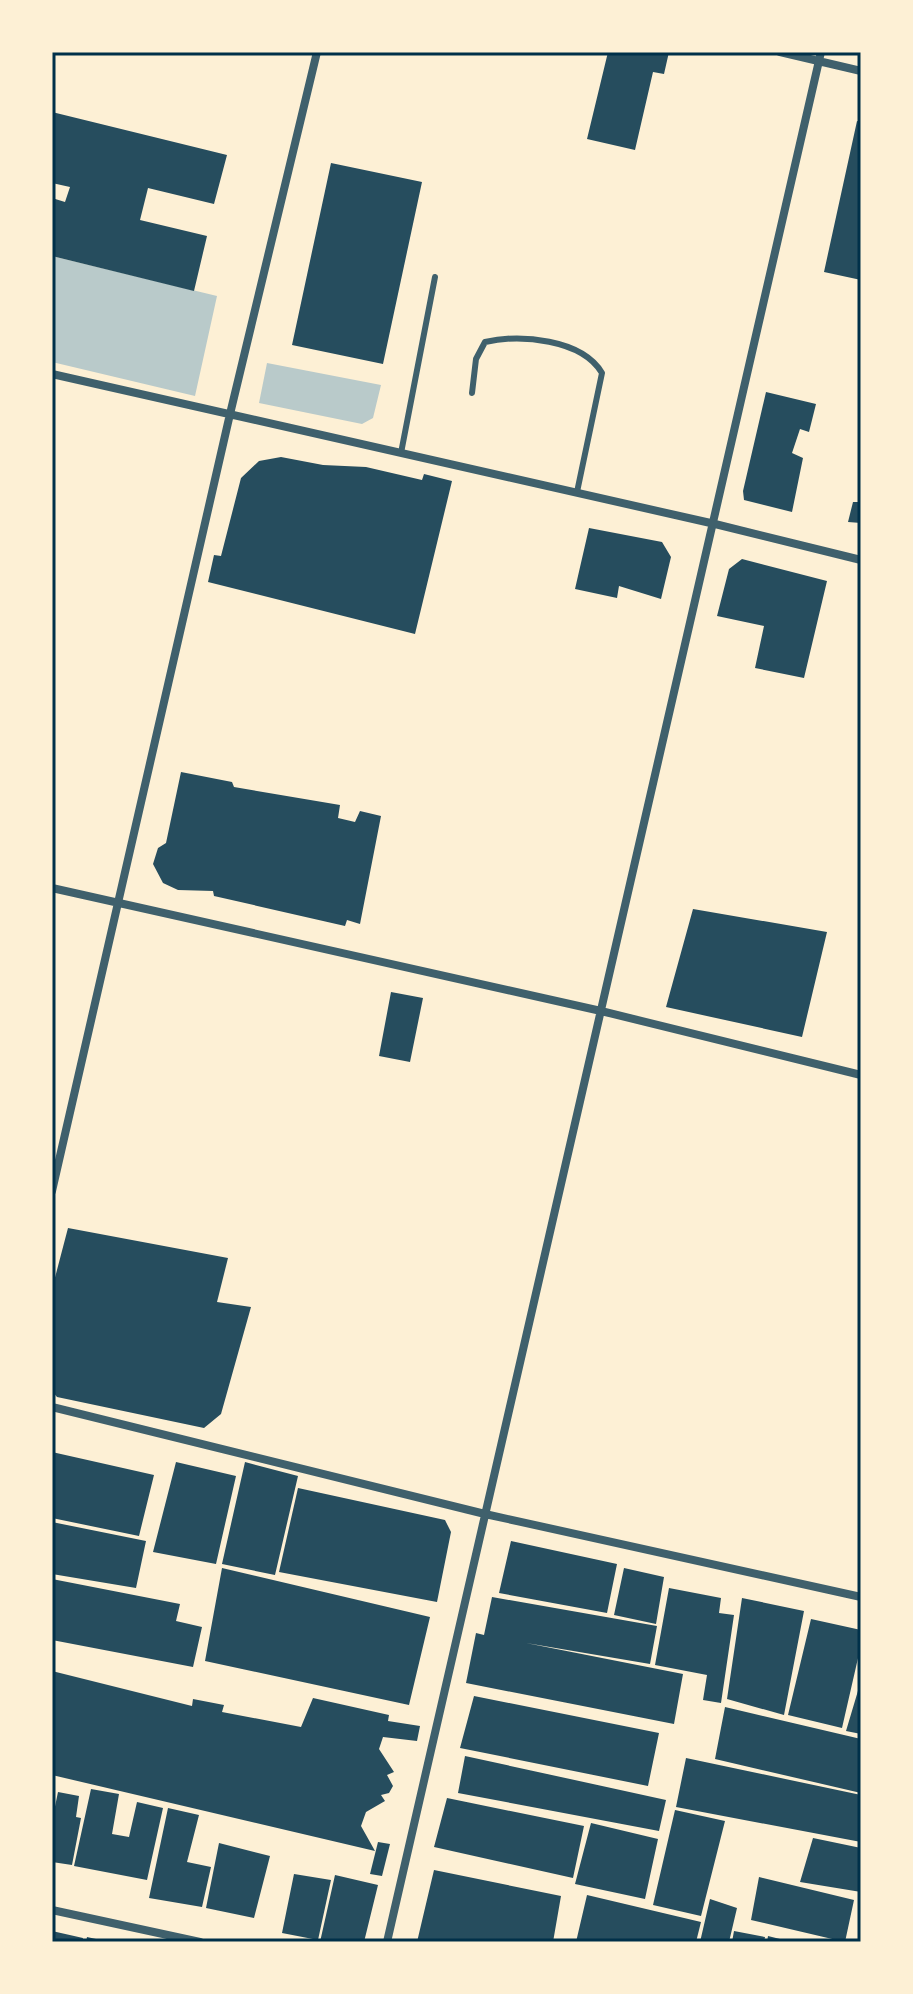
<svg xmlns="http://www.w3.org/2000/svg" width="913" height="1994" viewBox="0 0 913 1994" font-family="'DejaVu Sans',sans-serif">
	<style>
		.green { fill: #b9caca }
		.building { fill: #264d5e }
		.lines { fill: none; stroke-linecap: round; stroke-linejoin: round }
		.service { stroke: #3f606c; stroke-width: 6 }
		.minor { stroke: #3f606c; stroke-width: 8 }
		.neatline { fill: none; stroke: #003049; stroke-width: 3 }
	</style>
	<rect width="100%" height="100%" fill="#fdf0d5"/>
	<!-- green -->
	<path class="green" d="M52 256 217 296 195 396 52 362Z
		M267 363 381 385 373 418 362 424 259 403Z"/>
	<!-- building -->
	<path class="building" d="M608 52H669L664 74 653 72 635 150 587 139Z
		M52 112 227 155 214 204 148 188 140 220 207 236 194 291 52 256V198L65 202 70 187 52 183Z
		M857 121 861 122V280L824 272Z
		M331 163 422 182 383 364 292 345Z
		M766 392 816 404 809 432 800 429 792 453 803 458 792 512 744 500 743 491Z
		M281 457 323 465 366 467 422 480 424 474 452 481 415 634 208 582 214 555 221 556 241 478 259 461Z
		M853 502H861V523L848 522Z
		M589 528 662 542 671 557 661 599 619 586 617 598 575 589Z
		M742 559 827 581 804 678 755 668 764 626 717 616 729 569Z
		M181 772 232 782 234 787 340 805 338 818 355 822 360 811 381 816 360 924 347 920 345 926 214 896 213 891 178 890 163 883 153 864 158 848 166 843Z
		M693 909 827 932 802 1037 666 1007Z
		M391 992 423 998 410 1062 379 1056Z
		M68 1228 228 1258 217 1302 251 1307 221 1414 204 1428 57 1397 52 1391V1289Z
		M52 1452 154 1475 139 1536 52 1518Z
		M176 1462 236 1476 216 1564 153 1552Z
		M245 1462 298 1476 275 1575 222 1564Z
		M298 1488 445 1520 451 1532 437 1602 279 1572Z
		M52 1522 146 1541 136 1588 52 1574Z
		M511 1541 617 1564 607 1613 499 1593Z
		M222 1568 430 1617 409 1705 205 1661Z
		M624 1568 664 1577 656 1624 614 1615Z
		M52 1579 180 1604 176 1621 202 1627 193 1667 52 1640Z
		M669 1588 721 1598 719 1613 734 1615 721 1703 703 1700 707 1675 655 1665Z
		M492 1597 657 1626 650 1664 526 1643 683 1674 674 1724 466 1683 476 1633 484 1635Z
		M742 1598 804 1611 784 1715 727 1699Z
		M811 1619 861 1630V1645L842 1728 788 1715Z
		M52 1671 192 1706 193 1699 224 1705 222 1712 301 1727 313 1698 389 1715 388 1721 420 1726 417 1741 383 1737 379 1749 394 1772 387 1775 393 1786 389 1793 381 1795 385 1801 366 1812 361 1826 375 1851 52 1775Z
		M860 1684H861V1734L846 1731Z
		M474 1696 659 1733 648 1786 460 1748Z
		M725 1707 861 1739V1793L715 1759Z
		M465 1756 666 1800 659 1831 458 1793Z
		M686 1758 861 1795V1842L676 1807Z
		M91 1789 119 1794 112 1834 129 1837 137 1802 163 1808 147 1880 74 1866Z
		M58 1792 79 1796 76 1817 81 1818 72 1865 52 1862V1821Z
		M447 1798 584 1826 573 1878 434 1847Z
		M168 1808 199 1815 187 1862 211 1867 202 1907 149 1898Z
		M675 1810 725 1821 701 1916 653 1905Z
		M591 1823 658 1839 645 1899 575 1884Z
		M813 1838 861 1848V1892L800 1882Z
		M378 1842 390 1844 382 1876 370 1874Z
		M219 1843 270 1856 254 1918 206 1908Z
		M434 1870 561 1896 553 1942H417Z
		M294 1874 331 1880 318 1940 282 1933Z
		M335 1875 378 1885 364 1942H320Z
		M759 1877 854 1900 845 1942 751 1920Z
		M587 1895 701 1922 696 1942H576Z
		M710 1899 737 1908 729 1942H700Z
		M52 1931 83 1938 82 1942H52Z
		M734 1931 765 1937 764 1942H732Z
		M768 1936 788 1941 787 1942H767Z
		M87 1937 105 1941V1942H86Z"/>
	<g class="lines">
		<!-- service -->
		<path class="service" d="M472 393 476 359 485 342C520 334 582 339 602 373L577 492
			M401 453 435 277"/>
		<!-- minor -->
		<path class="minor" d="M780 52 861 71
			M52 374 715 524 861 560
			M52 888 601 1011 861 1075
			M52 1191 230 414 317 52
			M52 1407 485 1514 861 1597
			M52 1910 200 1942
			M387 1942 821 52"/>
	</g>
	<!-- border -->
	<rect width="913" height="1994" fill="none" stroke="#fdf0d5" stroke-width="108"/>
	<rect x="54" y="54" width="805" height="1886" class="neatline"/>
</svg>
